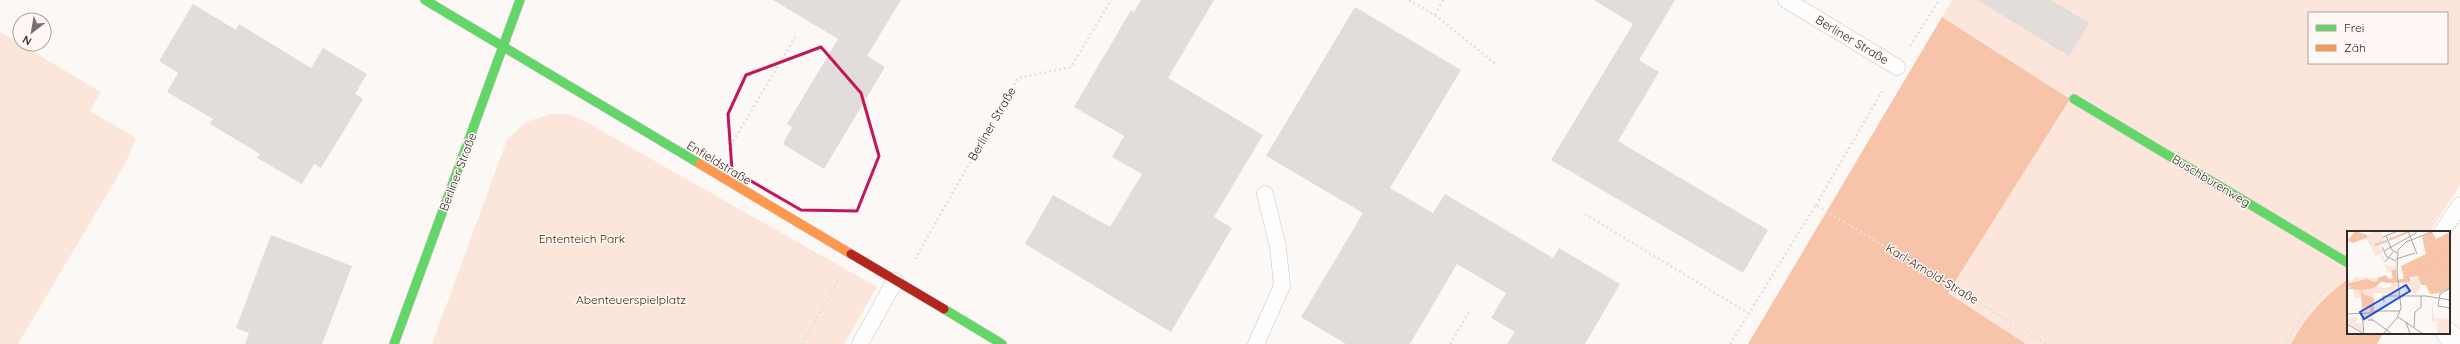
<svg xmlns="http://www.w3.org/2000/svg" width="2460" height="344" viewBox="0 0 2460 344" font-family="Quicksand,sans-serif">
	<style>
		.green { fill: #fce6dc; fill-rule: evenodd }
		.forest { fill: #f7c4a9 }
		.building { fill: #e2dddb }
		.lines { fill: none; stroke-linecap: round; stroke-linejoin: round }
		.lane-casing { stroke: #c9c4c1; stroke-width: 17 }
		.street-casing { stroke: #c9c4c1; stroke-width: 23 }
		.fast-casing { stroke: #c9c4c1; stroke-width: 10 }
		.slow-casing { stroke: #c9c4c1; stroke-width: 10 }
		.jam-casing { stroke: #c9c4c1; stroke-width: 10 }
		.path { stroke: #e2e1e0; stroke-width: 2.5; stroke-dasharray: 2 3; stroke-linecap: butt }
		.lane { stroke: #fefefe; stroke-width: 16 }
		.street { stroke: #fefefe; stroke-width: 22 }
		.fast { stroke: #63d668; stroke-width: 9 }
		.slow { stroke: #ff974d; stroke-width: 9 }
		.jam { stroke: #b3261e; stroke-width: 9 }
		.marked { fill: none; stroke: #c2185b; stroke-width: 3; stroke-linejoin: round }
		.labels { text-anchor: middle; stroke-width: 3; stroke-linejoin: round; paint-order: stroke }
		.street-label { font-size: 12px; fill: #322b28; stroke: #fef7f3 }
		.park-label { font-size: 12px; fill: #482410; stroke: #fef7f3 }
		.inset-river { fill: none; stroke: #f6c1a7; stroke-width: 2 }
		.inset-road { fill: none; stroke: #aba6a4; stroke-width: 1 }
		.view { fill: #1d4ed8; fill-opacity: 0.15; stroke: #1d4ed8; stroke-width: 2 }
		.inset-edge { fill: none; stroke: #322b28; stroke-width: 2 }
	</style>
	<rect width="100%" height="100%" fill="#fbf8f6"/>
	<!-- green -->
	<path class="green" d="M1952 0H2460V185L2430 232H2348V279C2324 298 2305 317 2291 344H2026L1948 293 2070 99 1942 17ZM2309 13H2447V63H2309Z
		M0 32 101 92 90 111 136 138 125 164 18 344H0Z
		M550 114H568L586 122 877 287 844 344H432L507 140 526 122Z"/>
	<!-- forest -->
	<path class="forest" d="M1942 17 2070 99 1948 293 2026 344H1748Z
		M2348 279V333H2383L2377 344H2291C2305 317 2324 297 2348 279Z"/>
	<!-- building -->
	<path class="building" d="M773 0H901L867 56 885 67 824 169 783 144 792 127 787 124 838 39Z
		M1141 0H1214L1168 78 1263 135 1214 217 1232 228 1171 332 1025 244 1053 195 1110 227 1142 174 1112 157 1124 136 1074 107 1131 10 1134 12Z
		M1594 0H1675L1639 60 1659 72 1618 141 1768 230 1743 273 1551 160 1633 24Z
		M1977 0H2051L2089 23 2069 56Z
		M193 4 236 30 239 24 311 68 323 48 367 74 355 94 363 99 321 168 314 164 302 184 257 158 260 154 210 124 213 119 167 92 178 73 159 61Z
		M1355 7 1461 70 1390 188 1433 213 1445 194 1553 258 1559 248 1620 284 1585 344H1507L1515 332 1491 318 1506 293 1457 264 1410 344H1346L1301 317 1363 213 1266 156Z
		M271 235 352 266 322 344H245L249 333 236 328Z"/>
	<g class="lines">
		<defs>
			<path id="lane" d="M1786 0 1897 67
				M2442 232 2460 205
				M860 344 895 281
				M1256 344 1282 286 1278 247 1265 194"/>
			<path id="street" d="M2447 333 2460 344"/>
			<path id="fast" d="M425 0 700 164
				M2074 99 2348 263
				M944 309 1002 344
				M394 344 520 0"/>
			<path id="slow" d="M700 164 851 254"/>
			<path id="jam" d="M851 254 944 309"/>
		</defs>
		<!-- lane casing -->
		<use href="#lane" class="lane-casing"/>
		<!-- street casing -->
		<use href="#street" class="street-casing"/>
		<!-- fast casing -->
		<use href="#fast" class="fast-casing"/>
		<!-- slow casing -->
		<use href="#slow" class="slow-casing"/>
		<!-- jam casing -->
		<use href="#jam" class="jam-casing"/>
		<!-- path -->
		<path class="path" d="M1409 0 1435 15 1443 0
			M1435 15 1497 65
			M1910 46 1939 0
			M728 150 795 37
			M1816 205 1884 88
			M1585 214 1748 313
			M915 259 1018 78 1071 67 1111 0
			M802 344 839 279
			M1450 344 1469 312
			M1730 344 1816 205 2047 344
			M2285 344C2298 322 2312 302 2331 284"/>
		<!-- lane -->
		<use href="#lane" class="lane"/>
		<!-- street -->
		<use href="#street" class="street"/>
		<!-- fast -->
		<use href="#fast" class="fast"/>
		<!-- slow -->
		<use href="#slow" class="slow"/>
		<!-- jam -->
		<use href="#jam" class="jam"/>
	</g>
	<!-- marked area -->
	<path class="marked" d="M821 47 861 93 879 156 857 211 801 210 732 170 728 114 746 75Z"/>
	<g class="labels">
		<!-- street labels -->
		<g class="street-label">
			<text transform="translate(1852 40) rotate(31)" y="4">Berliner Straße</text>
			<text transform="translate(992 124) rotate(-60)" y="4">Berliner Straße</text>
			<text transform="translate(719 163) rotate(31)" y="4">Enfieldstraße</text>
			<text transform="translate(458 172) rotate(-69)" y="4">Berliner Straße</text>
			<text transform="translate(2211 181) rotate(31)" y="4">Buschburenweg</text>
			<text transform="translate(1932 274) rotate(31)" y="4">Karl-Arnold-Straße</text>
		</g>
		<!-- park labels -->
		<g class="park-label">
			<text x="582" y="243">Ententeich Park</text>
			<text x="631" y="304">Abenteuerspielplatz</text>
		</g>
	</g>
	<!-- overview -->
	<g transform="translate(2347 231)">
		<rect width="103" height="103" fill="#fbf8f6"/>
		<path d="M28 0H33L37 9 40 11 31 15 37 21 34 23 39 29H36L38 33 47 36 49 23V37L41 42 33 23 28 25 19 7V4ZM67 45 73 48V59L69 63 59 59V54H55V52L63 51V47ZM9 46 32 47 29 54 31 52V55L36 57 43 56 45 51 50 50 52 64 27 62V67L16 63 14 59 15 67H7V58H0V47L4 50ZM85 67 87 87 103 88V101L90 103V90H85ZM17 77H24L27 90H15ZM1 86 12 87 8 91 15 94 17 102 1 92Z" fill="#fce6dc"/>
		<path d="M8 0 20 4V7L5 12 1 9ZM85 1 89 8 103 1V57L93 62 83 63 79 54H74L71 45 63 46V51L52 52 51 49 57 48 54 35 79 23 75 6ZM49 38 50 50 40 52 35 50 27 57 15 59 16 63 27 67V82H23V77L18 76 15 81 14 59 0 58 5 56 0 54 19 49 29 51 31 49 30 47 39 44 42 48 46 47 44 40Z" fill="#f7c4a9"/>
		<path class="inset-river" d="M42 9 63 0M28 14 40 10M79 36 86 31 103 37M0 54 20 49 28 53 35 49 45 51 57 49 74 37H79L103 13"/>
		<path class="inset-road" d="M61 0 70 23M39 5 45 19 50 22M36 6 51 0M35 16 40 26 49 30M37 20 69 2V0M49 28 68 22M38 31 46 21M103 57 93 63 91 75 103 77M37 71 36 65H79L103 69M27 80H53M15 82 17 103M0 83 23 82M51 86 76 103M21 89H26L45 103M59 91 63 103M0 93 17 103M67 96 68 81 74 76V65M36 103 50 87 54 77 50 40 51 19 59 11 87 0"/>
		<path class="view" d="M59 54 63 60 17 88 13 81Z"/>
		<rect width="103" height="103" class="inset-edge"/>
	</g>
	<!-- legend -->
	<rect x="2308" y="12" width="140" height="52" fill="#fef7f3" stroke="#aca5a2"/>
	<rect x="2316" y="25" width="20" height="6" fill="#63d668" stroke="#aca5a2"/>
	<text x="2344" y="32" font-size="12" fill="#322b28">Frei</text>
	<rect x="2316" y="45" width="20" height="6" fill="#ff974d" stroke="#aca5a2"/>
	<text x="2344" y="52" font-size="12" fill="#322b28">Zäh</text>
	<!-- north arrow -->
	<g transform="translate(32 32) rotate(211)"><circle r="19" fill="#fef7f3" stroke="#aca5a2"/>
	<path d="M0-3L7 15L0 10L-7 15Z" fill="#787370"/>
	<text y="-6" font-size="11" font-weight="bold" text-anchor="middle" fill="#322b28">N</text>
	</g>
</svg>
